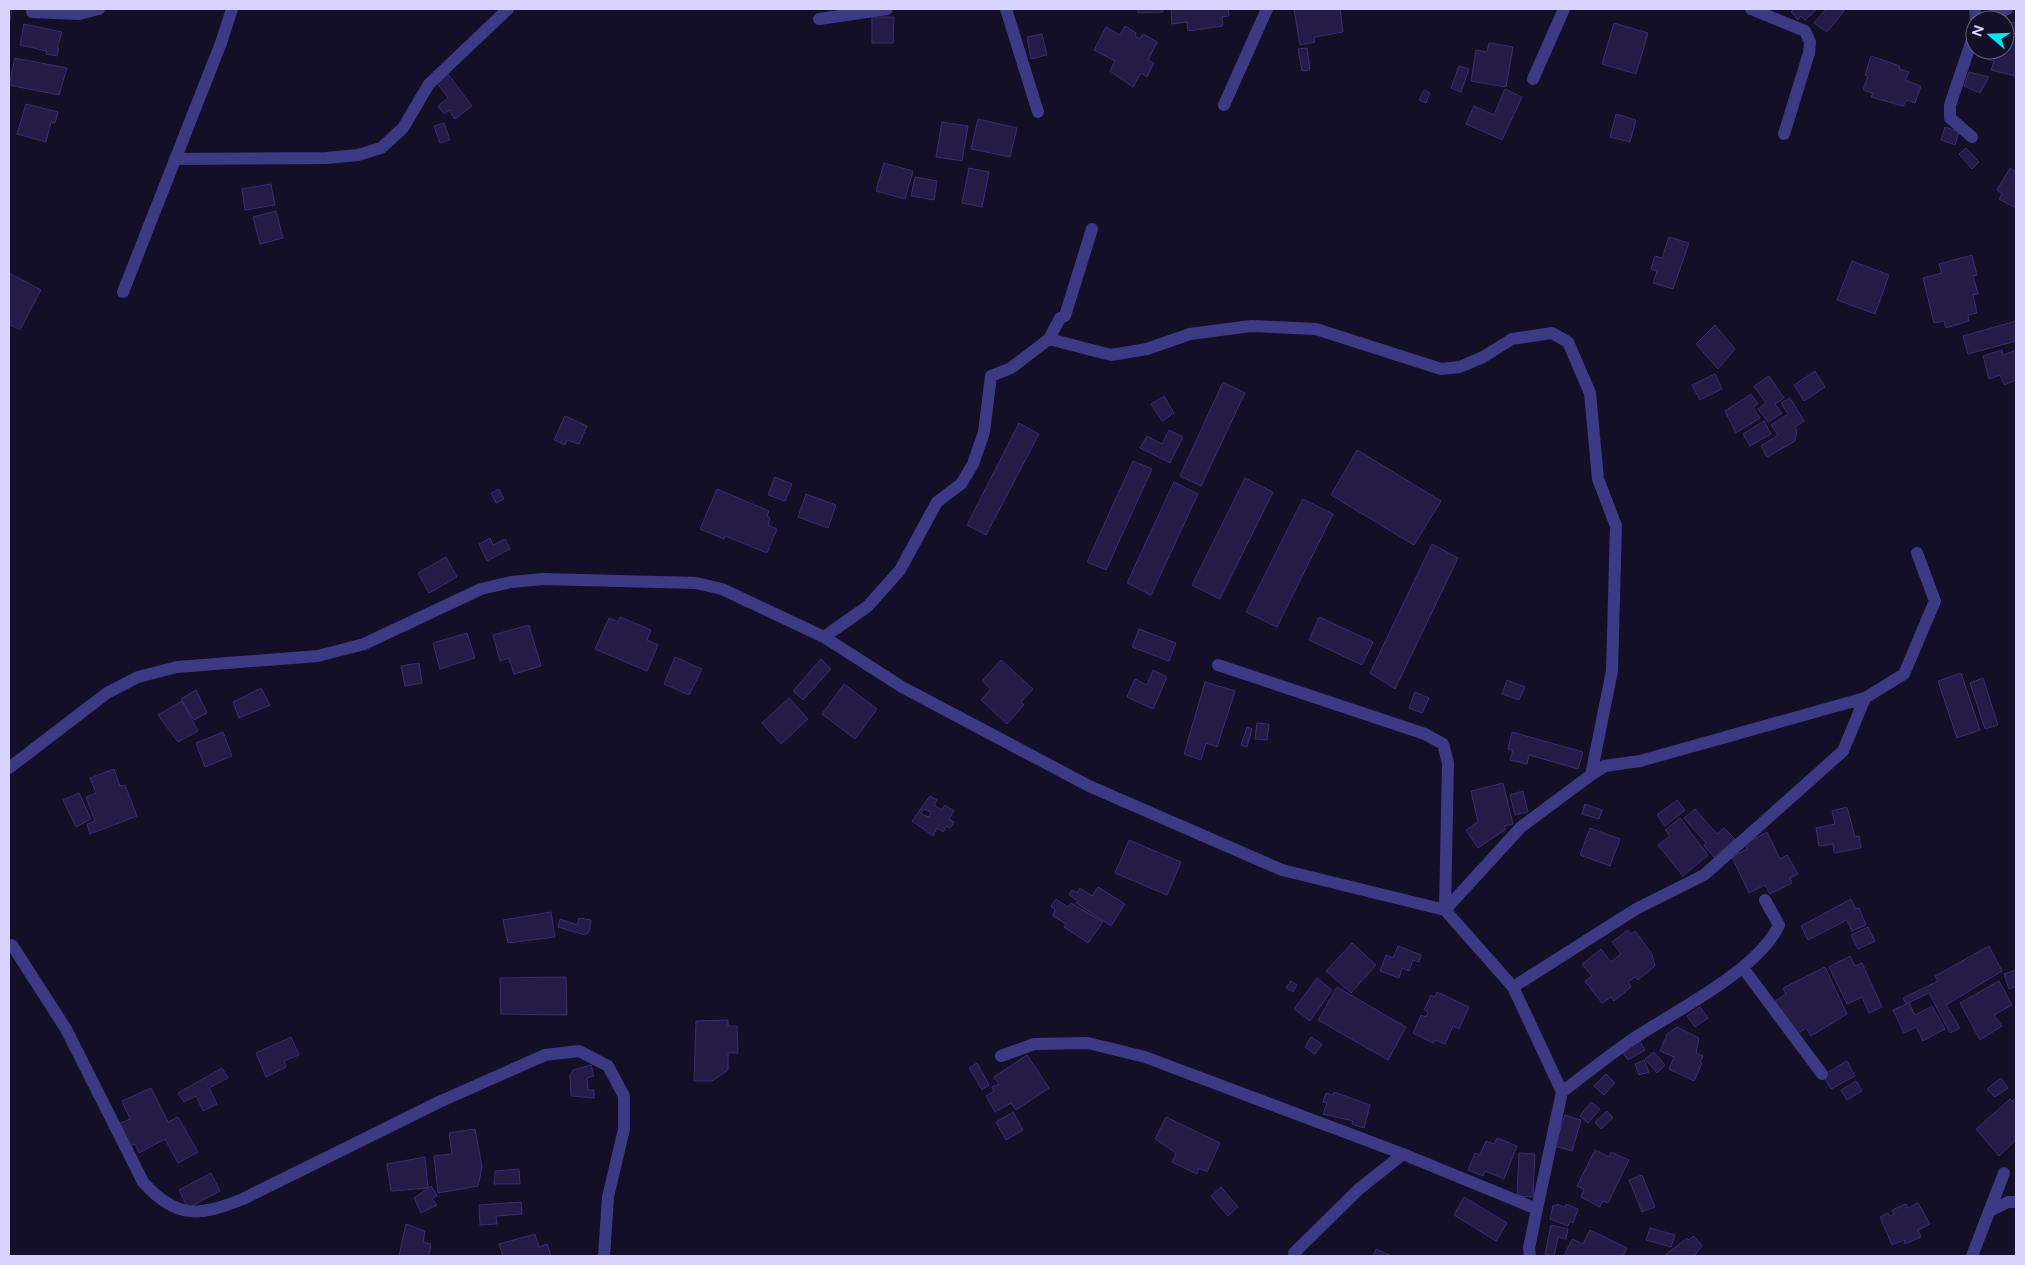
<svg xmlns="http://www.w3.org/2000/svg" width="2025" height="1265" viewBox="0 0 2025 1265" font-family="Figtree,sans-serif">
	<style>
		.building { fill: #241b47; stroke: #3b2d73; fill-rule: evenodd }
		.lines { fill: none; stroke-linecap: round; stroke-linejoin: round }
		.minor { stroke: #3d3a85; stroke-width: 12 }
	</style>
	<rect width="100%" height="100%" fill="#130f26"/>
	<!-- building -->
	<path class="building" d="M9 9H12L9 26Z
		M1138 9H1163V12L1138 13Z
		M1171 9H1228L1229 16 1222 17 1223 26 1188 31 1187 22 1172 24Z
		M1294 9H1340L1343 32 1314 37 1315 42 1300 45Z
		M1794 9H1817L1805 20 1801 16 1798 20 1791 12Z
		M1826 9H1841L1844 11 1827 32 1814 23Z
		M872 17H894L893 43H872Z
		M2005 21 2016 23V76L1991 70 1994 61 1987 59 1989 50H2005Z
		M1614 23 1648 33 1636 74 1602 64Z
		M24 24 62 32 57 48H59L57 56 46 54 47 51 20 45Z
		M1125 26 1136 33 1135 36 1140 39 1143 34 1157 42 1148 60 1154 63 1147 77 1141 73 1133 87 1110 71 1115 61 1094 50 1106 27 1120 35Z
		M1042 34 1047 55 1031 59 1027 37Z
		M1489 43 1513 47 1506 87 1471 81 1476 50 1487 52Z
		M1307 48 1310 70 1302 71 1298 49Z
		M1871 56 1900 66 1899 69 1909 72 1905 80 1921 86 1915 103 1907 100 1903 106 1871 97 1873 93 1863 90 1868 76 1865 75Z
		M15 58 67 68 59 95 9 85Z
		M1459 66 1469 69 1461 92 1451 88Z
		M1969 72 1989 77 1980 93 1964 86Z
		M448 74 472 106 455 119 449 110 444 114 438 106 448 98 437 83Z
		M1505 89 1522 97 1502 140 1466 124 1474 106 1494 115Z
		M1424 90 1430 93 1426 103 1419 100Z
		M26 104 58 112 55 123 51 122 46 142 17 134Z
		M1616 114 1636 120 1630 142 1610 137Z
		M978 119 1017 128 1010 157 971 149Z
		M942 122 968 126 962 161 936 157Z
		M444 123 450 140 440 143 434 126Z
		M1945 127 1959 132 1955 145 1941 140Z
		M1966 148 1979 162 1972 169 1959 154Z
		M884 163 913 171 905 199 876 191Z
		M969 168 989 172 982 207 962 203Z
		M2010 168 2016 172V208L1999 199 2002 194 1997 190Z
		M915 177 937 181 934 200 911 196Z
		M271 184 275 205 245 210 242 189Z
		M276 211 283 238 260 244 253 217Z
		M1669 237 1689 243 1673 289 1653 283 1657 271 1651 269 1655 256 1662 258Z
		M1972 255 1977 275 1973 276 1978 294 1973 295 1977 313 1968 315 1969 321 1946 328 1944 321 1934 323 1923 278 1942 273 1939 264Z
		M1852 261 1889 275 1875 314 1837 300Z
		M9 273 41 290 20 330 9 324Z
		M2016 321V341L1968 354 1963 336Z
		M1715 325 1735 349 1718 369 1696 344Z
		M2002 350 2003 355 2016 350V380L2004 385 2000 375 1989 379 1983 356Z
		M1815 371 1825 387 1804 401 1794 385Z
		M1715 374 1722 389 1700 400 1692 385Z
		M1769 376 1784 398 1775 404 1782 413 1768 422 1758 409 1766 403 1754 386Z
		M1223 382 1245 393 1201 486 1180 476Z
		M1751 394 1758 404 1753 407 1760 418 1736 433 1725 411Z
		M1164 396 1174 413 1162 421 1151 404Z
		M1790 398 1804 421 1795 427 1797 430 1795 441 1767 457 1761 446 1778 435 1771 425 1788 414 1781 403Z
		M565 416 587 426 579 444 567 440 565 445 554 440Z
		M1764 421 1771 434 1750 446 1743 434Z
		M1019 423 1039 434 986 535 967 525Z
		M1169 430 1183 437 1170 463 1140 448 1147 436 1162 444Z
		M1357 450 1441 501 1414 545 1331 495Z
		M1133 461 1152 469 1106 570 1087 562Z
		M775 477 792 484 785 501 768 495Z
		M1245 478 1273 492 1220 599 1192 585Z
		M1174 482 1198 494 1151 595 1127 583Z
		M499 489 504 499 496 503 491 493Z
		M717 489 769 511 767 516 770 518 768 525 777 529 767 553 725 536 724 539 700 529Z
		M806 494 836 505 828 528 798 517Z
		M1303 499 1333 514 1277 627 1246 612Z
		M490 538 493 545 505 539 510 549 487 561 479 544Z
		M1432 544 1458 558 1395 689 1370 673Z
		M446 557 457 577 429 593 418 573Z
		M620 617 651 630 647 640 658 645 647 671 595 649 609 618 618 622Z
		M1319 617 1373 642 1362 665 1309 640Z
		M529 625 541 666 514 674 509 658 500 661 493 635Z
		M1139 629 1176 643 1169 661 1132 647Z
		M467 633 475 658 440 669 433 643Z
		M675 657 702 669 689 695 664 684Z
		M821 659 831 669 803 700 793 691Z
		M1001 660 1033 689 1021 702 1024 705 1007 724 981 700 991 689 982 681Z
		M419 663 422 683 405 686 401 666Z
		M1153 670 1167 677 1153 709 1127 697 1135 679 1147 685Z
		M1961 673 1980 730 1957 738 1938 681Z
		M1983 678 1998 725 1985 729 1970 683Z
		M1507 680 1525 687 1519 700 1502 694Z
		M1205 682 1235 691 1217 747 1206 743 1201 760 1184 754Z
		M844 684 877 709 855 739 822 714Z
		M261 688 270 705 239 718 233 702Z
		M196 690 207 713 194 720 181 699Z
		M1415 692 1429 698 1422 713 1409 708Z
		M789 698 808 719 781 744 762 723Z
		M182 701 198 731 178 742 158 715Z
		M1257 723 1269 724 1267 740 1255 739Z
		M1247 727 1252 729 1247 747 1241 745Z
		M223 732 232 756 205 767 196 743Z
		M1512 732 1583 752 1578 769 1529 755 1527 764 1510 760 1513 750 1508 749Z
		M114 769 120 786 125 785 137 816 90 834 87 824 95 821 86 797 96 793 90 778Z
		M1503 783 1513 824 1504 826 1506 829 1478 848 1466 830 1478 822 1471 791Z
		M1523 791 1528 812 1515 815 1510 795Z
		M79 793 91 819 76 827 63 800Z
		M930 796 937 800 934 805 942 810 945 805 954 811 949 819 954 822 950 828 946 826 943 832 937 828 933 836 912 821ZM923 809 931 812 929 817 921 814Z
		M1677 800 1685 810 1665 826 1657 815Z
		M1585 804 1602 810 1599 819 1582 814Z
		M1847 807 1855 837 1859 836 1861 848 1834 853 1833 844 1819 846 1816 828 1835 824 1832 811Z
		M1695 809 1717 834 1724 828 1735 839 1714 857 1704 846 1706 843 1684 818Z
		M1680 818 1708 855 1683 876 1658 845 1670 836 1665 830Z
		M1590 828 1620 839 1610 866 1580 855Z
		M1767 832 1780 859 1787 855 1798 874 1790 878 1792 883 1770 894 1765 885 1749 893 1732 857 1747 849 1745 844Z
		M1129 840 1181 862 1167 895 1115 873Z
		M1098 887 1125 904 1111 926 1076 903 1078 901 1069 895 1072 890 1077 893 1080 888 1092 896Z
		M1056 899 1068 907 1071 903 1103 922 1088 943 1064 927 1066 924 1053 916 1055 910 1051 906Z
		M1851 899 1856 909 1859 908 1866 925 1852 931 1847 920 1808 940 1801 926Z
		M551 912 555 937 508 943 503 920Z
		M579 918 591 920 589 932 585 935 558 927 560 919 577 925Z
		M1868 927 1875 941 1858 949 1851 935Z
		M1628 930 1631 934 1635 931 1652 954 1655 966 1638 980 1635 977 1628 982 1631 987 1614 1001 1611 997 1602 1003 1585 981 1592 976 1582 964 1601 949 1611 962 1621 954 1612 942Z
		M1352 943 1376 965 1351 993 1326 971Z
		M1398 946 1421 955 1419 962 1413 960 1409 971 1402 968 1399 978 1380 971 1386 955 1393 958Z
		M1989 946 2002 971 1946 1005 1960 1028 1950 1033 1929 993 1906 1004 1903 998 1938 981 1935 976Z
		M1850 956 1855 966 1862 963 1882 1007 1869 1013 1862 997 1847 1004 1829 967Z
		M1825 967 1847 1014 1811 1036 1806 1028 1796 1034 1775 1001 1786 994 1783 988Z
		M2016 970V986L2009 989 2004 974Z
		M566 977 567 1015 501 1014 500 978Z
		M1317 978 1332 990 1310 1021 1294 1009Z
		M1291 981 1297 985 1293 992 1286 988Z
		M1999 981 2012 1005 1994 1015 2002 1026 1980 1040 1960 1003Z
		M1337 987 1406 1027 1388 1060 1318 1020Z
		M1437 992 1469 1007 1459 1029 1453 1026 1445 1044 1435 1040 1433 1043 1413 1033 1421 1015 1426 1017 1428 1012 1424 1010 1431 995 1435 997Z
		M1909 1003 1915 1015 1932 1006 1945 1029 1923 1041 1916 1027 1904 1033 1893 1010Z
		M1700 1007 1708 1018 1695 1027 1687 1016Z
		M728 1020V1026H737L738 1053H728V1070L712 1081H694L696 1021Z
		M1677 1027 1699 1038 1696 1053 1703 1056 1700 1062 1702 1063 1694 1081 1669 1069 1674 1057 1660 1051 1667 1034Z
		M291 1037 299 1055 284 1061 286 1067 266 1077 256 1053Z
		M1311 1037 1322 1044 1315 1054 1305 1047Z
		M1640 1041 1645 1050 1628 1060 1622 1051Z
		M1654 1052 1665 1065 1657 1073 1645 1059Z
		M1027 1055 1049 1088 1016 1110 1011 1103 995 1112 986 1096 994 1091 992 1087 999 1084 994 1077Z
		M1644 1060 1649 1072 1639 1075 1635 1064Z
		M1847 1061 1855 1076 1831 1089 1823 1075Z
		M977 1063 989 1085 982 1090 969 1068Z
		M591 1065 594 1076 587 1078 588 1090H594V1098L571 1096 570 1075 573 1070Z
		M222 1068 228 1078 209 1088 217 1104 203 1111 196 1096 184 1102 178 1093Z
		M1606 1074 1615 1083 1604 1095 1594 1086Z
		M2001 1078 2008 1088 1995 1097 1987 1089Z
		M1856 1081 1862 1091 1847 1100 1841 1090Z
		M151 1088 168 1122 178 1117 198 1152 178 1163 165 1139 139 1153 135 1144 127 1147 116 1125 130 1119 122 1101Z
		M1334 1092 1370 1105 1364 1128 1352 1124 1353 1121 1323 1114 1327 1103 1323 1102 1326 1093 1333 1095Z
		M2010 1099 2012 1101 2015 1099 2016 1100V1140L1999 1156 1976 1129Z
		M1591 1102 1600 1109 1588 1123 1580 1116Z
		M1607 1111 1613 1118 1601 1129 1595 1122Z
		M1013 1112 1023 1130 1006 1140 996 1122Z
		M1565 1115 1581 1120 1572 1151 1555 1146Z
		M1166 1117 1220 1143 1207 1172 1199 1168 1197 1174 1172 1162 1176 1153 1155 1139Z
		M475 1129 482 1167 478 1186 438 1193 434 1156 452 1154 449 1133Z
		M1497 1138 1517 1146 1504 1179 1485 1171 1483 1176 1468 1170 1475 1153 1480 1155 1486 1141 1494 1144Z
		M1595 1150 1609 1157 1611 1152 1629 1160 1608 1203 1603 1201 1600 1207 1581 1197 1584 1189 1577 1186Z
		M1519 1153 1535 1154 1533 1197 1517 1196Z
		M425 1157 428 1188 391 1191 387 1164Z
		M519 1169 520 1184H494L495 1171Z
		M211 1173 220 1191 188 1208 179 1190Z
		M1642 1175 1655 1207 1642 1212 1629 1180Z
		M431 1186 437 1196 432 1199 437 1205 421 1213 414 1198Z
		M1221 1187 1238 1207 1228 1216 1211 1196Z
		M1464 1197 1507 1223 1496 1241 1454 1215Z
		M521 1202 522 1214 496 1216 497 1224 480 1225 479 1205Z
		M1918 1203 1930 1224 1918 1230 1921 1237 1905 1244 1904 1240 1892 1245 1880 1217 1888 1213 1890 1216 1894 1214 1892 1210 1906 1204 1908 1208Z
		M1557 1204 1565 1207 1566 1204 1578 1209 1573 1223 1570 1221 1568 1226 1550 1219 1553 1205 1556 1206Z
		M406 1224 425 1231 423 1242 431 1244 429 1256H399Z
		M1551 1225 1568 1229 1566 1239 1558 1237 1554 1256 1545 1254Z
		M1650 1228 1675 1235 1671 1247 1646 1240Z
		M1590 1230 1627 1248 1623 1256H1564L1572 1239 1583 1244Z
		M535 1234 539 1247 547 1244 551 1256H503L499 1244Z
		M1694 1236 1702 1246 1694 1256H1664L1687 1238 1689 1240Z
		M1376 1249 1390 1255 1389 1256H1373Z"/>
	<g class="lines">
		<!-- minor -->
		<path class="minor" d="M1006 9 1038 112
			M1751 9 1805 31 1810 42 1809 53 1784 134
			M1975 9 1976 20
			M32 12 79 14 99 9
			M819 19 887 9
			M1986 20 2007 9
			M1533 79 1564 9
			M1224 105 1267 9
			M1972 137 1950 118V105L1975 31
			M175 159 326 158 358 155 381 148 403 128 429 84 508 9
			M123 292 221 43 232 9
			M1049 339 1111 355 1147 349 1190 334 1251 326 1316 329 1441 369 1460 367 1483 357 1512 339 1552 333 1568 342 1590 393 1598 479 1616 526 1612 671 1591 775 1521 827 1445 910
			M824 637 868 606 900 570 937 502 961 484 973 464 984 432 991 376 1011 368 1049 339 1060 318 1065 316 1092 229
			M1218 665 1425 734 1443 744 1448 763 1445 910
			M9 768 107 693 138 677 177 667 318 656 364 644 481 589 511 582 543 579 696 583 722 589 824 637 902 687 1089 786 1282 870 1445 910 1513 987 1562 1092 1537 1209 1529 1248 1530 1256
			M1591 775 1605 766 1640 761 1865 698 1904 674 1935 601 1917 553
			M12 945 66 1029 143 1182C177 1220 200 1216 243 1199L439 1102 545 1055 579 1051 608 1066 624 1096V1129L608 1197 604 1256
			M1743 968 1822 1074
			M1513 987 1636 909 1704 875 1843 751 1865 698
			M1001 1056 1034 1044 1088 1043 1145 1057 1403 1154 1537 1209
			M1562 1092C1586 1074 1610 1054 1636 1037 1677 1010 1758 970 1779 925L1765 900
			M1992 1210 2008 1202H2016
			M1294 1253 1359 1189 1403 1154
			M1972 1256 2004 1173"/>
	</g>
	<!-- border -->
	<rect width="2025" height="1265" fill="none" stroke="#d9d4ff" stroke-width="20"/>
	<!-- north arrow -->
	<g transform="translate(1990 35) rotate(289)"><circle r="24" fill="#130f26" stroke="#625e7d"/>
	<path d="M0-4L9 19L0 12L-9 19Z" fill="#00e5ff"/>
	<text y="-8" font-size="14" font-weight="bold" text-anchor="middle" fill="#d9d4ff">N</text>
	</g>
</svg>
